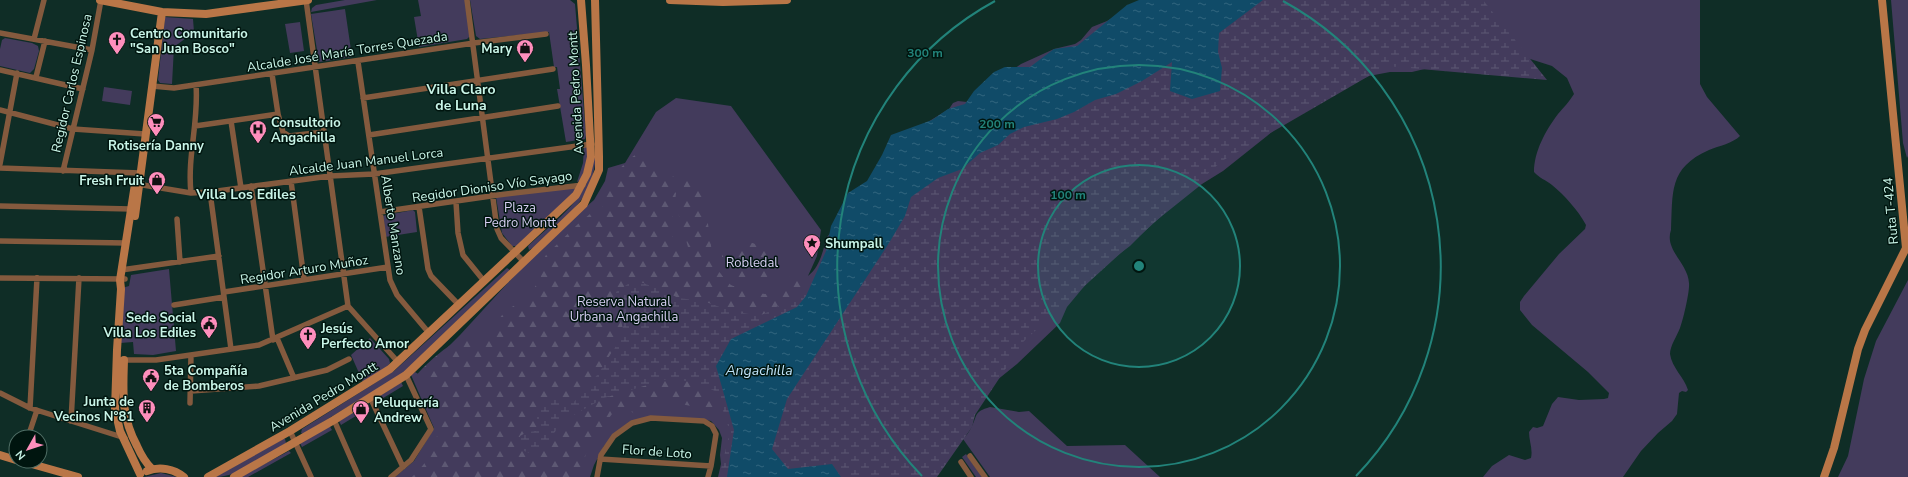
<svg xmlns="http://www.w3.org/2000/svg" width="1908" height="477" viewBox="0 0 1908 477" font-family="'Nunito Sans',sans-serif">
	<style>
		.green { fill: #433b5c }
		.forest { fill: url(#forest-firs) }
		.wetland { fill: url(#wetland-marsh) }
		.water { fill: url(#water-ripples) }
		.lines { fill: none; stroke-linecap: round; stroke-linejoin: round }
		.street { stroke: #845a3e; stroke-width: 5.5 }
		.secondary { stroke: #b97647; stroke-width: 8 }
		.ring { fill: none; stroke: #22837a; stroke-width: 2 }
		.labels { text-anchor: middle; stroke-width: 3; stroke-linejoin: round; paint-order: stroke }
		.poi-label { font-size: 13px; font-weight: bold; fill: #c9f5e8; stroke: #00150f; text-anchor: start }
		.street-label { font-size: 13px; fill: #c9f5e8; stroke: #00150f }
		.park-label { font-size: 13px; fill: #d7cff3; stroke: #00150f }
		.neighbourhood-label { font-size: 14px; font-weight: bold; fill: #c9f5e8; stroke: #00150f }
		.water-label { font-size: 14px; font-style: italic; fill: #bfe3fa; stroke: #00150f }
		.centre { fill: #22837a; stroke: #00150f; stroke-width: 2 }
		.ring-label { font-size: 12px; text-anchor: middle; font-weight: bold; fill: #22837a; stroke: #00150f; stroke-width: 3; stroke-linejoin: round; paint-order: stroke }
	</style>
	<defs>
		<pattern id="forest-firs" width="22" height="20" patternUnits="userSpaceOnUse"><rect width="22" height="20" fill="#433b5c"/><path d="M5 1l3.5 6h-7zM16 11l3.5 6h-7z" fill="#5d5873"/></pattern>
		<pattern id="wetland-marsh" width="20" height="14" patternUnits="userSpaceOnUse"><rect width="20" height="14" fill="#433b5c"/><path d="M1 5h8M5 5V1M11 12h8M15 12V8" fill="none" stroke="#5d5873"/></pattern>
		<pattern id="water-ripples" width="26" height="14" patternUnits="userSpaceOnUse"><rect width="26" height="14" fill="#104b68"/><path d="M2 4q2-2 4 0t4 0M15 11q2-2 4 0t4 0" fill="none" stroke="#31667e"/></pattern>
	</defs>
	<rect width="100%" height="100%" fill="#0f2d26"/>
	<!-- green -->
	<path class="green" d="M345 0H377L311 12 312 8 316 5Z
		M418 0H465L470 36 467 39 419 47 414 17 421 16Z
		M470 0H570L575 4 586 135 585 139 566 142 557 89H560L557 67H554L549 32 480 39 476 36Z
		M1143 0H1700V84L1707 97 1740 136C1733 143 1719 146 1709 150 1668 168 1673 193 1671 230 1664 250 1688 263 1689 283 1690 291 1683 321 1680 328 1677 336 1670 346 1670 354 1672 368 1684 377 1688 390L1686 392 1682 391 1679 393 1677 414 1672 421 1658 433 1641 451 1623 477H1483L1492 466 1509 455 1525 460 1531 458C1533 449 1529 441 1529 432L1533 427 1537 428 1543 426 1552 404 1558 397 1579 400 1604 399 1608 398 1609 393 1588 372 1532 325 1520 310V302L1524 296 1559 254 1585 229 1586 225C1578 210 1564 195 1552 185 1546 180 1539 178 1534 172 1534 151 1546 130 1558 114 1564 107 1569 102 1574 94L1567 78 1552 66 1521 56 1433 67 1412 72H1390L1369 76 1298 109 1267 136 1223 171 1202 184 1152 224 1130 246 1097 271 1067 307 1060 323 1017 364 981 393 936 477H718L721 464 720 455 722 438 719 430 711 421 693 418 644 420 623 430 604 446 594 465 590 477H395L414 461 434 428 411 375 415 372 420 375 460 335 527 262 565 225 594 200 605 181 608 168 625 163 656 112 676 98 731 106 821 230 817 256 808 276C820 267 823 250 827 237L923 125 949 109 953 103 958 101 967 102 1021 64 1054 49 1075 44 1081 40 1092 27 1107 21Z
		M1891 0H1908V156L1907 158 1903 143Z
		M345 9 352 57 319 62 311 14Z
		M165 17 193 19 194 32 174 47 172 84 160 83 158 80Z
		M300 22 304 51 290 53 285 24Z
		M5 38 32 43 38 46 39 51 34 69 30 73 0 66V49L2 40Z
		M104 87 132 91 130 105 102 101Z
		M584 147H587L589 152 583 179 577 182 583 163Z
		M594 156H596C592 196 577 206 550 232 544 238 537 247 529 250L528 246C556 220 591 197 594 156Z
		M574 186 576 190 517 246H512L502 233 496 197Z
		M413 210 415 212 417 232 385 237 382 216Z
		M507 268 510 270 402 374 303 434 301 433 302 429 394 371Z
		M169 269 176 351 153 355 134 354 133 342 120 343 122 288 129 286 131 275Z
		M1908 280V477H1838L1848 456 1864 379 1876 341Z
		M370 338 389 359 390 363 386 368 363 382 351 355Z
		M401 382 403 386 375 403 374 400Z
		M367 403 369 408 341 425 339 421Z
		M990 407 1019 412 1029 411 1067 446 1125 445 1160 477H990L963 439C966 436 969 432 971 428 978 415 973 412 990 407Z
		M329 425 332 430 302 447 300 443Z
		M283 439H285L286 443C265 456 240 477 215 477Z
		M289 451 291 453 248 477H240Z
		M966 454 982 477H976L962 457Z
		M161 473 177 477H144Z"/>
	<!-- forest -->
	<path class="forest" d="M637 154 674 177 675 184 673 190 676 193C674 213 666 239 682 255L690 254 677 209 685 182 690 179 695 181 702 186 705 193 702 206 708 224 714 267C721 272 724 280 731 285 736 288 741 284 746 286 751 288 755 291 760 293 773 298 786 281 793 273L800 275 814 283 798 295 760 316 732 311 702 301 678 298 660 289 634 280 619 313 624 333 598 374 573 403 555 398 537 417V431L527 432 540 452 563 422 604 397 667 379 695 382 713 390V397L716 411 661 400 635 414 624 407 612 414 603 426 598 437 588 447 579 477H412C436 454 439 439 439 407 439 399 439 389 434 383 430 378 423 377 417 375 422 367 451 342 460 340 468 339 473 341 481 338 495 331 497 319 506 311 510 307 515 306 519 303 529 298 535 287 541 277L538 268 546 255 578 224 590 214 602 208C605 192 613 185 617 171 623 166 632 156 637 154Z
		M742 241C755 242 778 251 780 267 763 286 740 283 722 266V255L727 251 736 252 739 251Z"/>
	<!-- wetland -->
	<path class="wetland" d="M1241 0H1483L1547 80 1386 66 1222 161 1024 341 975 415 972 427 937 477H719L730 432 717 392 695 382 667 379 604 398 563 421 540 452 533 454 521 450 520 436 527 432 537 431V417L542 402 555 398 573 403 598 374 624 334 616 292 634 280 660 289 678 298 702 301 732 311 760 316 798 295 814 283 911 178Z"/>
	<!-- water -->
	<path class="water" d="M1139 0H1263L1219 33 1218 52 1222 68 1220 91 1192 99 1170 91 1172 62 1142 81 1116 94 1095 100 1074 112 1057 119 1024 127 1010 134 998 145 980 153 962 169 938 178 911 197 905 216 889 243 787 399 772 449 788 469 832 464 841 477H727L734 430 716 366 731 339 797 307 806 296 826 251 831 226 848 193 867 181 882 155 891 135 932 120 948 109 965 104 974 91 994 72 1005 67H1030L1054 49 1077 46 1127 5Z"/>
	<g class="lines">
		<!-- street -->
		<path class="street" d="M306 0 348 306 398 362
			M467 0 497 229 501 238 524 262
			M0 33 92 50
			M34 39 44 0
			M358 62 390 280 397 295 429 333
			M0 70 83 89
			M272 74 278 114 283 132 289 136 324 132
			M36 77 45 41
			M152 86 174 88 474 43 546 34
			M363 98 553 69
			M0 110 73 129 145 134
			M231 121 241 188
			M195 126 278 114
			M369 135 558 106
			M0 164 17 73
			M0 168 140 173
			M63 171 92 50 101 0
			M291 181 304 279
			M137 184 191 193 210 192 330 176 374 174 592 144
			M251 186 273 340
			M210 192 231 349
			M191 193C187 157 199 121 196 85
			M456 202 458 233 463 255 484 281
			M0 206 131 209
			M419 207 428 269 431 276 459 305
			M380 212 498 195 583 185
			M177 219 180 262
			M0 241 126 243
			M121 270 219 256
			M0 278 125 279
			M224 292 388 267
			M174 305 224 297
			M277 338 294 378
			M121 360H156L259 345 348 306
			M191 391 259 386 327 370 349 359
			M0 393 30 408 125 438
			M370 397 403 467
			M190 403 191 355
			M30 408 37 278
			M334 420 359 477
			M71 421 79 278
			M290 431 311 477
			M28 437 37 410
			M970 456 985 477
			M600 459 711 466
			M961 462 971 477
			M391 477 411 460 431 429 406 375
			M597 477 601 455 614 436 632 423 651 418 704 421 712 426 716 434 711 466 708 477"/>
		<!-- secondary -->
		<path class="secondary" d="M100 0 162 12 206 14 308 0
			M670 0 723 2 787 0
			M139 178 135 184 120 280 121 289 117 350 115 409 120 431 140 474
			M135 216 162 12
			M124 360C123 393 121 416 137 446 141 455 145 462 152 469
			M0 455 16 460
			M21 461 78 477
			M147 471C160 466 174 469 184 477
			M208 477 290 431 390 369 576 195 587 174 591 157 586 65 581 0
			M234 477 334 420 406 375 584 204 599 170V156L595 0
			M1824 477 1834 448 1858 349 1865 330 1906 248 1882 0"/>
	</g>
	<!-- distance rings -->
	<circle cx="1139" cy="266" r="101" fill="#22837a" fill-opacity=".12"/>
	<g class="ring">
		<circle cx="1139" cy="266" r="101"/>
		<circle cx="1139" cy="266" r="201"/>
		<path d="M922 476A302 302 0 0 1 995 1M1283 1A302 302 0 0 1 1356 476"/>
	</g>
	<!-- icons -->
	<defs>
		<symbol id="church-pin" viewBox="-11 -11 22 30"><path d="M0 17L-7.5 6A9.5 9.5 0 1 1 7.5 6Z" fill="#fe8ebc" stroke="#00150f"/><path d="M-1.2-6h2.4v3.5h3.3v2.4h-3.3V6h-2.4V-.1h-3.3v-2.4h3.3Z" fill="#111"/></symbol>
		<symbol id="shop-pin" viewBox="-11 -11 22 30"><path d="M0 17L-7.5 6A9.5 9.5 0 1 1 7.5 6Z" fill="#fe8ebc" stroke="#00150f"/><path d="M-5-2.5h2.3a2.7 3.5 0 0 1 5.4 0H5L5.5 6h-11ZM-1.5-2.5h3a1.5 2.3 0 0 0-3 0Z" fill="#111"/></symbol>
		<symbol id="supermarket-pin" viewBox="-11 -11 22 30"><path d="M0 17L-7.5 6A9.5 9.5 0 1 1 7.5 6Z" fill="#fe8ebc" stroke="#00150f"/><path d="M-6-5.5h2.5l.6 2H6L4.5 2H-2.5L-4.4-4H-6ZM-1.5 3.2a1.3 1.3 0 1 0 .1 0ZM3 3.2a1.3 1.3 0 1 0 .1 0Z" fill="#111"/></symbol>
		<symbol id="hospital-pin" viewBox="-11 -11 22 30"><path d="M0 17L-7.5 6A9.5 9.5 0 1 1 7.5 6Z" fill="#fe8ebc" stroke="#00150f"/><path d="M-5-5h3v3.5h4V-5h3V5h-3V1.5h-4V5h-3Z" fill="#111"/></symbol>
		<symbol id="sight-pin" viewBox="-11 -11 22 30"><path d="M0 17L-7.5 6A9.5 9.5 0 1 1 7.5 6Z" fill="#fe8ebc" stroke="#00150f"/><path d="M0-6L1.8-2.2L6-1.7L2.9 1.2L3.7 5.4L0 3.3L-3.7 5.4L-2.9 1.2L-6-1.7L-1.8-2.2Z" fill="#111"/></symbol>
		<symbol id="civic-pin" viewBox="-11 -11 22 30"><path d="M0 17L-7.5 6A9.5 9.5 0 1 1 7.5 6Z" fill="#fe8ebc" stroke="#00150f"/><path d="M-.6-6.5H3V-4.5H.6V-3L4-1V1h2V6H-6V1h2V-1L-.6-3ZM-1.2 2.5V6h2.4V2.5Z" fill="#111"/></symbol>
		<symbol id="building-pin" viewBox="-11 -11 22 30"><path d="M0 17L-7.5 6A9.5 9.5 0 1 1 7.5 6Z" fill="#fe8ebc" stroke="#00150f"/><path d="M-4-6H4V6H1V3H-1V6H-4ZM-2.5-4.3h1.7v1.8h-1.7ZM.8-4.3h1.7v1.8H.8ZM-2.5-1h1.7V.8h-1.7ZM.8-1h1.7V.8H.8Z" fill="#111"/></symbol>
	</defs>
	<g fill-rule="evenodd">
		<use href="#church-pin" x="107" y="30" width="20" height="27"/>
		<use href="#shop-pin" x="515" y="38" width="20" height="27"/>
		<use href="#supermarket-pin" x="146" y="112" width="20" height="27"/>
		<use href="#hospital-pin" x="248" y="119" width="20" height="27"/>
		<use href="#shop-pin" x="147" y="170" width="20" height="27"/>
		<use href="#sight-pin" x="802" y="233" width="20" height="27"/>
		<use href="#civic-pin" x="199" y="314" width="20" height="27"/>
		<use href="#church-pin" x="298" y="325" width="20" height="27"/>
		<use href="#civic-pin" x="141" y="367" width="20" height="27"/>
		<use href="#building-pin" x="137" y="398" width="20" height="27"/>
		<use href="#shop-pin" x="351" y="399" width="20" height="27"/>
	</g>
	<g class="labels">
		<!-- poi labels -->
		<g class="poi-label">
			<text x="130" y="38">Centro Comunitario<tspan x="130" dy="15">"San Juan Bosco"</tspan></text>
			<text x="512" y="53" text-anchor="end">Mary</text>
			<text x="271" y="127">Consultorio<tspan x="271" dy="15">Angachilla</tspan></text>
			<text x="156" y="150" text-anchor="middle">Rotisería Danny</text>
			<text x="144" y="185" text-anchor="end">Fresh Fruit</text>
			<text x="825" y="248">Shumpall</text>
			<text x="196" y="322" text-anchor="end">Sede Social<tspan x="196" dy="15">Villa Los Ediles</tspan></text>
			<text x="321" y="333">Jesús<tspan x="321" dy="15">Perfecto Amor</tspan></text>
			<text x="164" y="375">5ta Compañía<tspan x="164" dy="15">de Bomberos</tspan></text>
			<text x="134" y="406" text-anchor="end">Junta de<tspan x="134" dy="15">Vecinos N°81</tspan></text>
			<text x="374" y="407">Peluquería<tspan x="374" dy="15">Andrew</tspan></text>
		</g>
		<!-- street labels -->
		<g class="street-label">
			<text transform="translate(347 51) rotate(-9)" y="5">Alcalde José María Torres Quezada</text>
			<text transform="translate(71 83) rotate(-77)" y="5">Regidor Carlos Espinosa</text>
			<text transform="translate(575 93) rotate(-93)" y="5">Avenida Pedro Montt</text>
			<text transform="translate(366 161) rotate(-7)" y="5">Alcalde Juan Manuel Lorca</text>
			<text transform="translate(492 186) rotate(-8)" y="5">Regidor Dioniso Vío Sayago</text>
			<text transform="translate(1890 211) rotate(-95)" y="5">Ruta T-424</text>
			<text transform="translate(394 225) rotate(81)" y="5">Alberto Manzano</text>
			<text transform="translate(304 269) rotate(-9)" y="5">Regidor Arturo Muñoz</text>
			<text transform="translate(323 396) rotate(-31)" y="5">Avenida Pedro Montt</text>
			<text transform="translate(657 451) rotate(4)" y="5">Flor de Loto</text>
		</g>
		<!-- park labels -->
		<g class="park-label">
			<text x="520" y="212">Plaza<tspan x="520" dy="15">Pedro Montt</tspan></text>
			<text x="752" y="267">Robledal</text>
			<text x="624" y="306">Reserva Natural<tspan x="624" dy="15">Urbana Angachilla</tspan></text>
		</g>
		<!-- neighbourhood labels -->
		<g class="neighbourhood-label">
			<text x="461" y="94">Villa Claro<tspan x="461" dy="16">de Luna</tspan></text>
			<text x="246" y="199">Villa Los Ediles</text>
		</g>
		<!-- water labels -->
		<g class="water-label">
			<text x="759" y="375">Angachilla</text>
		</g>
	</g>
	<circle cx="1139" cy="266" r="6" class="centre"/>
	<g class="ring-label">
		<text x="925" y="57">300 m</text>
		<text x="997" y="128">200 m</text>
		<text x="1068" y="199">100 m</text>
	</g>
	<!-- north arrow -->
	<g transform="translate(28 449) rotate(231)"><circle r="19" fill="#00150f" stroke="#506f66"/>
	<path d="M0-3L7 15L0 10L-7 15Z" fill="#fe8ebc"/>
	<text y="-6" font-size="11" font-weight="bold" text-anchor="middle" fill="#c9f5e8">N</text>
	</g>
</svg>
